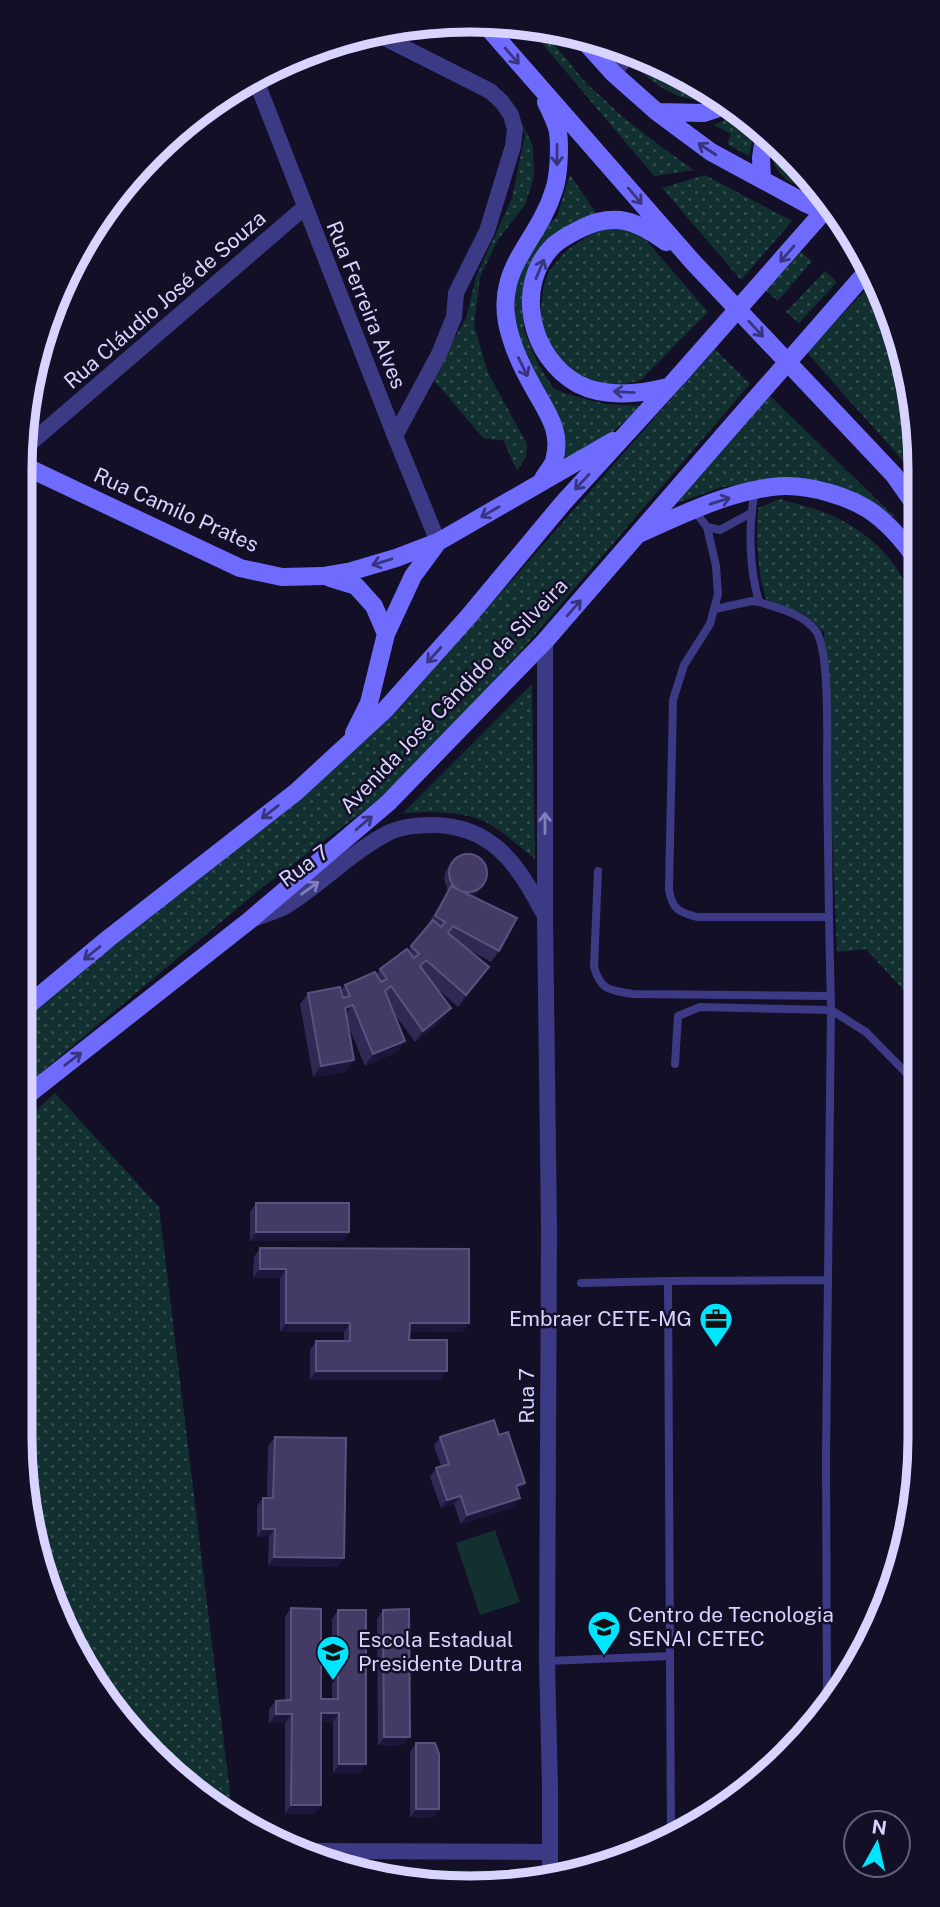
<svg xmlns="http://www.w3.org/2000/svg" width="940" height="1907" viewBox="0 0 940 1907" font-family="'Public Sans',sans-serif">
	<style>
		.green { fill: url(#green-dots) }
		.pitch { fill: #12302f }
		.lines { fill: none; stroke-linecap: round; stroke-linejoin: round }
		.lane { stroke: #3d3a85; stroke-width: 8 }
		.street { stroke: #3d3a85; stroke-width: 16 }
		.secondary { stroke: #6f6bff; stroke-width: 18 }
		.secondary-bridge { stroke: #6f6bff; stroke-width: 18 }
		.wall { fill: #312854 }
		.shaded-wall { fill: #1d163a }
		.building { fill: #433a66; stroke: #5a527e; stroke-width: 2 }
		.oneway { stroke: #38347d }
		.oneway2 { stroke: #837fbc }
		.labels { text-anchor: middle; stroke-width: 5; stroke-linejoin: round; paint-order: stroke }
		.street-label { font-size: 21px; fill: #d9d4ff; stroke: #130f26 }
		.poi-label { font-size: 21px; fill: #d9d4ff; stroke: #130f26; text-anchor: start }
		.rim { fill: none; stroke: #d9d4ff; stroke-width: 9 }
	</style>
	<defs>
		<pattern id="green-dots" width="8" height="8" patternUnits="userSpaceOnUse" patternTransform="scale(1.75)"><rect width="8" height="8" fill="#12302f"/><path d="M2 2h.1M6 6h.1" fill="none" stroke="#344d4e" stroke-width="1.8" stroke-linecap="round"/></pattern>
	</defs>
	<rect width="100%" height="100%" fill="#130f26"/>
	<!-- green -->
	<path class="green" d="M529 28 544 32 586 83 624 118 663 148 694 170 654 176Z
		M644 59 669 66 716 97C679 105 663 89 636 68Z
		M740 113 756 124 749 156 727 144 731 134 714 125Z
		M522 123 533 146 534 177 525 205 497 241 480 277 474 325 488 373 527 444 526 457 517 471 503 440 484 439 432 378 466 318 476 277 512 198 525 134Z
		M771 135 821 188 820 189C811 188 800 187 792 183 774 173 769 155 771 135Z
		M570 175 599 217 539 251 527 272 522 306 524 330 538 364 554 389 574 396 605 404 642 406 602 441 556 469 531 369 515 324V275L545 228 557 216Z
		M705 175 792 221 741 280 662 188Z
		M606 228 627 230 644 238 708 312 641 380 621 385 597 383 573 373 555 353 545 334 540 317 544 285 549 271 566 251 586 237Z
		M797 249 812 261 778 301 764 289Z
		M825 271 837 282 799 323 786 312Z
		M876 279 887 298 917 412V478C882 435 843 395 807 352Z
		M715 349 750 384 520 652 451 728 379 799 258 891 20 1090V1023L112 946 299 801 397 711Z
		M770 396 898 520 848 490 795 478 722 487 671 505Z
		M780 499C799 505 824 510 841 520 879 540 902 568 917 608L916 762 918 776 919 1007 866 949 837 952 824 632 804 614 766 599C757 570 756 537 758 508Z
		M532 684 535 859C521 848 506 834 491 825 466 810 431 812 403 813Z
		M55 1093 159 1207 233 1817 220 1812 113 1712 43 1582 19 1437 20 1124Z
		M361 1870 539 1871V1881L528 1884 382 1879Z"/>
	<!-- pitch -->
	<path class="pitch" d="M495 1530 520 1602 480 1615 456 1543Z"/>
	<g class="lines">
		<!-- lane -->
		<path class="lane" d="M693 509 707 527 716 566 718 594 710 624 684 665 673 700 669 889C672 910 679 912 697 917H829C828 868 828 819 827 770 827 743 830 651 816 631 803 614 779 608 759 602 749 567 748 526 755 491
			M707 527 720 530 751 513
			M715 609 752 601 759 602
			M598 871 594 967C601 991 610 990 633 994L831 996
			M675 1064 678 1016 700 1007 831 1010 829 917
			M581 1283 668 1281
			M670 1656 668 1281 828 1280
			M547 1661 670 1656 671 1840
			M827 1702 826 1456 831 1010 866 1032 919 1086"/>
		<!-- street -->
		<path class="street" d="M381 36 490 91 502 102 511 115 515 129 513 146 487 231 456 293 454 317 439 354 395 436
			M613 73 629 55
			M257 83 395 436 438 542
			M20 452 305 207
			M545 641V915L549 1228 547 1661 550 1789V1878
			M256 918C266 914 277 911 286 906 322 884 352 851 390 832 403 826 418 825 432 825 490 825 518 863 542 911
			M314 1851 550 1852"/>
		<!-- secondary -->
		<path class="secondary" d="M483 22 692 261 894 475 917 508
			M587 44 613 73 657 112 711 152 807 204 841 219
			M657 112 704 113 728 105
			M762 179 761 158 765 130
			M666 242C638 221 615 212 582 228 572 233 562 238 554 245 513 285 530 358 578 384 605 398 640 394 668 387
			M20 464 240 568 282 577 323 576 352 571 396 558 438 542
			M543 479C546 473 552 467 554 461 563 431 546 411 533 387 524 371 516 355 511 338 489 270 537 246 554 190 559 176 560 146 558 132 556 122 550 111 546 102
			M641 533C683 514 726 493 772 487 805 482 857 497 882 520 895 531 907 546 917 560
			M330 578 356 586 374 606 386 634
			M354 733 369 703 386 634 413 576 438 542 613 441
			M20 1012 109 938 296 792 385 710 468 617 563 503 678 377
			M20 1101 250 920 388 803 545 641 736 421"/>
		<!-- secondary-bridge -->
		<path class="secondary-bridge" d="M678 377 832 202
			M736 421 870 268"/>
	</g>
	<!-- wall -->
	<path class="wall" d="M449 866 477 894 472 896 499 951 491 962 469 950 481 979 458 1007 434 986 443 1020 415 1042 393 1012 405 1041 397 1052 365 1066 348 1025 354 1060 346 1072 313 1077 300 1004 308 993 341 990 345 985 377 974 380 969 408 950 427 926 448 891 444 879 445 872Z
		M256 1203 349 1232 343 1241H250V1212Z
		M260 1248 463 1332 409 1331V1340L441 1380H310V1350L316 1341H344V1332H280V1278H253L254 1257Z
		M499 1435 525 1483 518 1492 520 1498 514 1507 461 1524 454 1504 441 1508 430 1477 436 1468 441 1466 434 1446 440 1437Z
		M275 1437 338 1567 268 1566 269 1537H257V1506L263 1498H267L268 1446Z
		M291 1608 321 1699H332V1619L338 1610 366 1764 360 1773H333V1722H321L315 1814H285V1723H269V1709L276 1701 285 1700V1617Z
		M383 1610 404 1745 378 1746 377 1619Z
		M416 1743 439 1809 433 1817 410 1818V1752Z"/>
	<!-- shaded-wall -->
	<path class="shaded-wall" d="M481 888 477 894 465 899 453 896Z
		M489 967 481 979 458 1007 466 995Z
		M353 1005 345 1016V1008Z
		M451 1008 443 1020 415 1042 423 1031Z
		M405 1041 397 1052 365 1066 373 1054Z
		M354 1060 346 1072 313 1077 321 1066Z
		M256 1232H349L343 1241H250Z
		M260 1269H286L280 1278H253Z
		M286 1323H350L344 1332H280Z
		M410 1323H469L463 1332 403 1331Z
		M316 1371H447L441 1380H310Z
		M525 1483 519 1492 510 1495 516 1486Z
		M461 1496 454 1504 441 1508 447 1500Z
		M520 1498 514 1507 461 1524 467 1515Z
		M263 1529H275L269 1537H257Z
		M274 1557 344 1558 338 1567 268 1566Z
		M321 1713H339L333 1722H315Z
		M276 1714H292L285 1723H269Z
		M384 1737H410L404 1745 378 1746Z
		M339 1764H366L360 1773H333Z
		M291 1805H321L315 1814H285Z
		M416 1809H439L433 1817 410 1818Z"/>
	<!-- building -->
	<path class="building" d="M449 873a19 19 0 1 1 38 0a19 19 0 1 1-38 0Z
		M451 886 517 918 499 951 453 926 448 933 489 967 466 995 426 960 420 966 451 1008 423 1031 391 986 385 991 405 1041 373 1054 353 1005 345 1008 354 1060 321 1066 308 993 340 987 343 998 350 996 345 985 375 972 381 982 387 979 380 969 407 949 414 958 419 954 411 946 433 920 441 927 445 922 435 916Z
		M256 1203H349V1232H256Z
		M260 1248 469 1249V1323H410L409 1340H447V1371H316V1341H350V1323H286V1269H260Z
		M494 1420 499 1435 508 1432 525 1483 516 1486 520 1498 467 1515 461 1496 447 1500 436 1468 449 1464 440 1437Z
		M275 1437 346 1438 344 1558 274 1557 275 1529H263V1498H273Z
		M291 1608 321 1609V1699H338V1610H366V1764H339V1713H321V1805H291L292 1714H276V1701L291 1700Z
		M409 1609 410 1737H384L383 1610Z
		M416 1743H435L439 1754V1809H416Z"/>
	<!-- one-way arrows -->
	<defs><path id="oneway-shaft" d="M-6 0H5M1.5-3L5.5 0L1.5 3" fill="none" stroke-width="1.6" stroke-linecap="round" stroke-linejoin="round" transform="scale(1.75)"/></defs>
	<g class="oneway">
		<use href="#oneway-shaft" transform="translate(512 56) rotate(49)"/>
		<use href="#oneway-shaft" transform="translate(707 149) rotate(-147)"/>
		<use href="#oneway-shaft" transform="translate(557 155) rotate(90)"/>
		<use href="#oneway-shaft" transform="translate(635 196) rotate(50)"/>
		<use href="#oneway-shaft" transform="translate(787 254) rotate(131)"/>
		<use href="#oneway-shaft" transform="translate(540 269) rotate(-67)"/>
		<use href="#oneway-shaft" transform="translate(756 329) rotate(47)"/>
		<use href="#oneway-shaft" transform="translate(523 367) rotate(64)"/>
		<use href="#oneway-shaft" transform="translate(624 392) rotate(-177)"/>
		<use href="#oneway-shaft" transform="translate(582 482) rotate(133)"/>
		<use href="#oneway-shaft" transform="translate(720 501) rotate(-17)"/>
		<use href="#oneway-shaft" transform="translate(490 512) rotate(150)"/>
		<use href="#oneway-shaft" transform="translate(382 562) rotate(163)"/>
		<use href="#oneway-shaft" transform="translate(574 608) rotate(-49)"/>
		<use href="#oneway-shaft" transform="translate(434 655) rotate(132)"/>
		<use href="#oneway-shaft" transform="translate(270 812) rotate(142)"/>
		<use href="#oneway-shaft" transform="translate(364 823) rotate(-40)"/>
		<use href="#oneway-shaft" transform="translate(92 953) rotate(141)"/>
		<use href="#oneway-shaft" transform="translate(73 1059) rotate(-38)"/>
	</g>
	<g class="oneway2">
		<use href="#oneway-shaft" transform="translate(545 823) rotate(-90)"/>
		<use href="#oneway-shaft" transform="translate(310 888) rotate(-36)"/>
	</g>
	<!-- icons -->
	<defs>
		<symbol id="office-pin" viewBox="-11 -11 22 30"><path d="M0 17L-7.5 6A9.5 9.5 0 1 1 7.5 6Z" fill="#00e5ff" stroke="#130f26"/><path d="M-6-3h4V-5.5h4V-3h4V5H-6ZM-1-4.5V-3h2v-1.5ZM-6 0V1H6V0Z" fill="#111"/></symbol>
		<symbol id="school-pin" viewBox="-11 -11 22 30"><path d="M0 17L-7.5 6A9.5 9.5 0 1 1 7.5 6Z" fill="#00e5ff" stroke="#130f26"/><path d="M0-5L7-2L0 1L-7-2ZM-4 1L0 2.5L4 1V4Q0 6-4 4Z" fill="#111"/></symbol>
	</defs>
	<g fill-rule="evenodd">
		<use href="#office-pin" x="697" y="1300" width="38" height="52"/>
		<use href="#school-pin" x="585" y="1608" width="38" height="52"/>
		<use href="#school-pin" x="314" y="1633" width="38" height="52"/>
	</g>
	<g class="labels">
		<!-- street labels -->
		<g class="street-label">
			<text transform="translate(165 300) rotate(-41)" y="7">Rua Cláudio José de Souza</text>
			<text transform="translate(366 305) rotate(68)" y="7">Rua Ferreira Alves</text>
			<text transform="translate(176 510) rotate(24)" y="7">Rua Camilo Prates</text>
			<text transform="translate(454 696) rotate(-46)" y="7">Avenida José Cândido da Silveira</text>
			<text transform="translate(304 866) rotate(-36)" y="7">Rua 7</text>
			<text transform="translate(527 1396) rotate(-90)" y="7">Rua 7</text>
		</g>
		<!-- poi labels -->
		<g class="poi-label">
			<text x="692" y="1326" text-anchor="end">Embraer CETE-MG</text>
			<text x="628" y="1622">Centro de Tecnologia<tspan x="628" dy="24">SENAI CETEC</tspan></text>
			<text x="358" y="1647">Escola Estadual<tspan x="358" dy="24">Presidente Dutra</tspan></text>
		</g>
	</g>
	<!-- crop -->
	<path d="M0 0H940V1907H0ZM470 32H470A438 438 0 0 1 908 470V1438A438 438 0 0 1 470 1876H470A438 438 0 0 1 32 1438V470A438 438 0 0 1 470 32Z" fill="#130f26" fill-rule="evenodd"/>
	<path class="rim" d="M470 32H470A438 438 0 0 1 908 470V1438A438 438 0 0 1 470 1876H470A438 438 0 0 1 32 1438V470A438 438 0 0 1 470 32Z"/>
	<!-- north arrow -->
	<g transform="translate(877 1844) rotate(8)"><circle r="33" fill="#130f26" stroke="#625e7d" stroke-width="2"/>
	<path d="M0-5L12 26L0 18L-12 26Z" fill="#00e5ff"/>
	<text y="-10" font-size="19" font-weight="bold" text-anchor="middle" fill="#d9d4ff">N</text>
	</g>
</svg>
